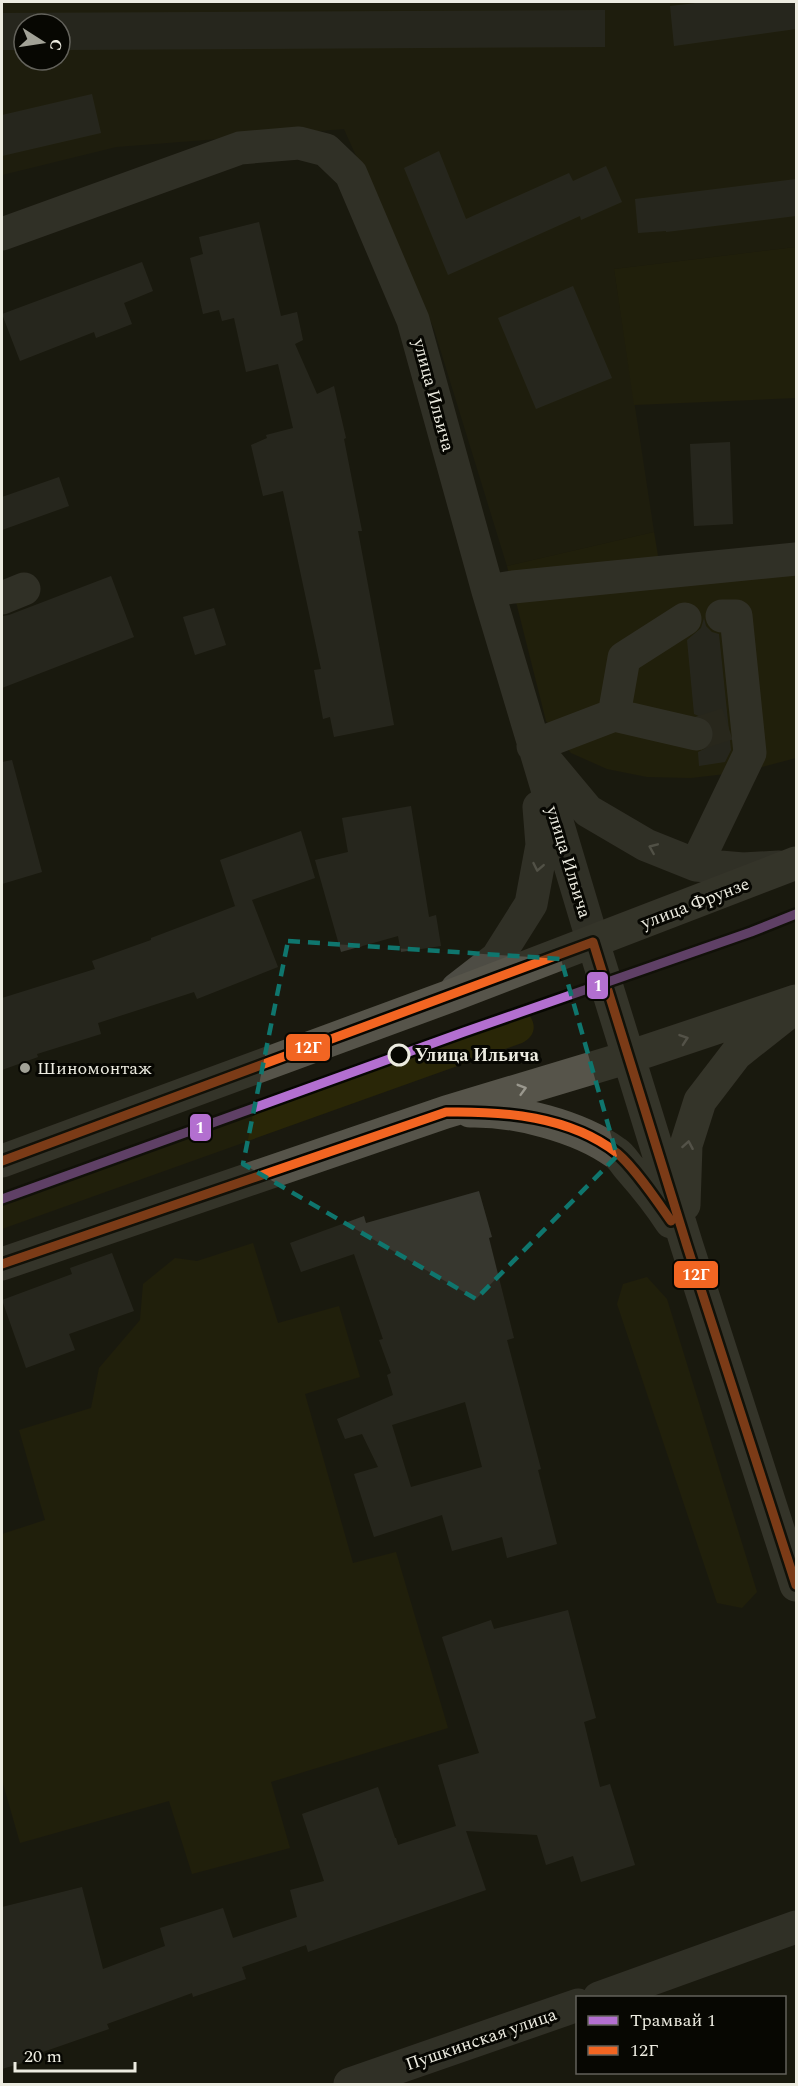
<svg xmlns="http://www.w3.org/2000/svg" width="798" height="2086" viewBox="0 0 798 2086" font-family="Spectral,serif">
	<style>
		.built { fill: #25230c; fill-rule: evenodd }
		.green { fill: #292607 }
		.building { fill: #37372f; fill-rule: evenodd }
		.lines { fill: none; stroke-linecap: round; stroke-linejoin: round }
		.minor-tunnel { stroke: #3a382e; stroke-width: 33; stroke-dasharray: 33 16; stroke-linecap: butt }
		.minor { stroke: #4d4c44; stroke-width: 33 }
		.major { stroke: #56544a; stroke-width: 33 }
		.bus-1-casing { stroke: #070702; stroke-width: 14 }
		.bus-1 { stroke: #f26522; stroke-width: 9 }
		.tram-1-casing { stroke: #070702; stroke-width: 14 }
		.tram-1 { stroke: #b36fd0; stroke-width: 9 }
		.oneway { stroke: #95948a }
		.oneway2 { stroke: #9a988e }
		.marked { fill: none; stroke: #0f766e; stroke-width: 4.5; stroke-dasharray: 12 8; stroke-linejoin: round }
		.stop-dot { fill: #070702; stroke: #ecebe0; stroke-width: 3 }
		.poi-dot { fill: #a2a297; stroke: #070702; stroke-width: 2 }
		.labels { text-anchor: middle; stroke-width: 6; stroke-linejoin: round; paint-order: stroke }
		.street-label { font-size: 18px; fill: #ecebe0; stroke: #070702 }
		.stop-label { font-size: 18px; font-weight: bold; fill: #ecebe0; stroke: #070702; text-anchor: start }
		.poi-label { font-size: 18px; fill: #ecebe0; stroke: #070702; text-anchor: start }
		.line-badge { stroke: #070702; stroke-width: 2 }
		.badge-label { font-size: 16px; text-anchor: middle; font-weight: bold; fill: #fff }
	</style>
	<rect width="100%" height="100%" fill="#1a190f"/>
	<!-- built -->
	<path class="built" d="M2 2H796V247L614 269 654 532 507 566 434 329 344 129 116 147 2 175ZM24 24H60V60H24Z"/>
	<!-- green -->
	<path class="green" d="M796 247V398L634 405 614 269Z
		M654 532 660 568 796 547V758L743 772 691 778 647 777 607 769 571 753 546 721 507 566Z
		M519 1010 530 1016C537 1027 534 1037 522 1043L2 1229V1194L513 1011Z
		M253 1243 278 1323 339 1306 360 1377 305 1394 353 1563 396 1552 448 1728 271 1782 290 1848 192 1874 169 1801 20 1843 2 1780V1534L45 1520 19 1430 91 1408 99 1368 140 1320 143 1284 175 1258 197 1261Z
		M647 1277 667 1299 757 1592 742 1608 717 1603 617 1304 623 1284Z"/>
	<!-- building -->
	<path class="building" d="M705 2H796V29L674 46 670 6Z
		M605 10V47L60 50V24H24V50H2V13Z
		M92 94 101 133 2 156V115Z
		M439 151 466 219 569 173 573 181 606 166 622 202 581 220 580 216 448 275 404 168Z
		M796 179V216L666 232V231L638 233 635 199Z
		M259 222 281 316 297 312 303 340 295 344 317 394 334 386 346 438 344 439 362 531H358L394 725 334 737 330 717 323 719 314 670 321 669 283 491 263 496 251 445 267 438 266 435 293 428 278 364 246 372 234 318 222 321 219 310 203 314 190 258 203 254 199 237Z
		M142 262 153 291 124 303 132 324 96 338 94 332 20 361 2 314Z
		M573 286 612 378 536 409 498 318Z
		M730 442 733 524 694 526 690 444Z
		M59 477 69 506 2 530V497Z
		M111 576 134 637 2 688V616L9 615Z
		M214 608 226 645 195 655 183 617Z
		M704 618 706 626 712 632 719 634 731 750 725 762 699 766 698 752 710 746 714 738V729L708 720 694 714 687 640 701 628Z
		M12 760 42 872 2 884V762Z
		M411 806 429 917 436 915 441 946 401 952 398 936 341 952 315 860 348 852 342 818Z
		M301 831 315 878 252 900 278 967 197 999 194 992 98 1023 101 1034 37 1054 38 1057 2 1070V998L95 969 92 961 151 940V938L238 905 235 906 220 860Z
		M479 1191 492 1237 489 1238 514 1338 507 1340 541 1469 538 1470 557 1544 507 1558 502 1537 452 1551 442 1515 374 1537 354 1474 378 1467 362 1434 345 1439 337 1419 393 1395 387 1375 391 1373 379 1340 383 1339 354 1254 301 1272 290 1243 364 1216 366 1223ZM465 1402 482 1467 411 1487 392 1425Z
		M112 1253 134 1311 69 1334 75 1350 26 1368 2 1300 72 1274 70 1268Z
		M568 1610 596 1718 584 1722 600 1787 610 1784 635 1865 581 1882 573 1856 546 1865 537 1835 466 1831 486 1890 308 1952 306 1945 242 1967 246 1979 193 1997 192 1993 107 2024 109 2029 40 2053 42 2057 2 2069V1907L82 1887 103 1969 165 1946 160 1928 223 1908 233 1938 297 1917 290 1890 324 1881 302 1814 378 1787 395 1838H396L398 1845 456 1826 438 1765 479 1753 442 1637 491 1620 494 1629Z"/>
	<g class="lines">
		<!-- minor-tunnel -->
		<path class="minor-tunnel" d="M696 734 730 723"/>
		<!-- minor -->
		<path class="minor" d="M2 234 240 148 299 143 326 150 351 174 413 320 488 591 593 942
			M488 591 513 587 796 559
			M2 598 24 589
			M614 715 696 734
			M533 746 614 715 624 658 685 619
			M542 756 588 811 646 845 696 865 743 869 779 867
			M696 865 750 753 736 616H722
			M457 989 497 958 531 904 542 845 539 807
			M599 1998 796 1927
			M350 2084 578 2005"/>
		<!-- major -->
		<path class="major" d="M593 942 687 1246 796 1585
			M470 1111C515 1110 579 1126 616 1153 622 1157 626 1165 631 1170 646 1187 659 1203 671 1222
			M2 1161 453 995 796 863
			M684 1205 686 1145 700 1101 736 1054 789 1012
			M2 1264 446 1112 629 1057 796 1001"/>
		<defs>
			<path id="bus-1" d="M2 1161 593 942 687 1246 796 1585
				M2 1264 446 1112C503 1111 570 1116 617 1153 635 1168 657 1201 671 1221"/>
		</defs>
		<!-- bus-1 casing -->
		<use href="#bus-1" class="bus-1-casing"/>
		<!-- bus-1 -->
		<use href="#bus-1" class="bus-1"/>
		<defs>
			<path id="tram-1" d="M2 1199 464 1032 751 932 796 914"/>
		</defs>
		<!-- tram-1 casing -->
		<use href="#tram-1" class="tram-1-casing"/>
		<!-- tram-1 -->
		<use href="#tram-1" class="tram-1"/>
	</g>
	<!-- one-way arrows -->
	<defs><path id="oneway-chevron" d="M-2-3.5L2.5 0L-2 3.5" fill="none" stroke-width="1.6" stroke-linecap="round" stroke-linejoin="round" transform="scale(1.5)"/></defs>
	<g class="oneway">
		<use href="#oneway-chevron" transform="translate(653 848) rotate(-157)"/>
		<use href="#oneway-chevron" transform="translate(538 867) rotate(101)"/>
	</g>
	<g class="oneway2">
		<use href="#oneway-chevron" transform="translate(684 1039) rotate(-19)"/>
		<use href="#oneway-chevron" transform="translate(522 1089) rotate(-16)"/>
		<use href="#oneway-chevron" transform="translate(688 1145) rotate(-80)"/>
	</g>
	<!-- marked area -->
	<path d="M0 0H798V2086H0ZM288 941 561 959 617 1156 476 1299 243 1164Z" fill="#1a190f" fill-opacity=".55" fill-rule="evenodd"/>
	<path class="marked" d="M288 941 561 959 617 1156 476 1299 243 1164Z"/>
	<!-- markers -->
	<circle class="stop-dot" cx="399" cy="1055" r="10"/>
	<circle class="poi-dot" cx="25" cy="1068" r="6"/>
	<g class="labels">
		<!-- street labels -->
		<g class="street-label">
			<text transform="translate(434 395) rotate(75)" y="6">улица Ильича</text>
			<text transform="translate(569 862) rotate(73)" y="6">улица Ильича</text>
			<text transform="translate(695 903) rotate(-21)" y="6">улица Фрунзе</text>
			<text transform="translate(481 2039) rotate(-19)" y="6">Пушкинская улица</text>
		</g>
		<!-- stop labels -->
		<g class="stop-label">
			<text x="415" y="1061">Улица Ильича</text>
		</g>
		<!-- poi labels -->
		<g class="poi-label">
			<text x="37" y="1074">Шиномонтаж</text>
		</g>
	</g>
	<g class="line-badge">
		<rect x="586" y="971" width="23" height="29" rx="6" fill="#b36fd0"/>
		<rect x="285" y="1033" width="46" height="29" rx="6" fill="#f26522"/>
		<rect x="189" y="1113" width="23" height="29" rx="6" fill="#b36fd0"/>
		<rect x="673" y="1260" width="46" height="29" rx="6" fill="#f26522"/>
	</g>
	<g class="badge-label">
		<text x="598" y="991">1</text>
		<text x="308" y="1053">12Г</text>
		<text x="200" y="1133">1</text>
		<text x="696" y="1280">12Г</text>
	</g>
	<!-- border -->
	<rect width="798" height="2086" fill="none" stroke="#ecebe0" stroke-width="6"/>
	<!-- legend -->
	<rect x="576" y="1996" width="210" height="78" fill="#070702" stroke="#63625b" stroke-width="1.5"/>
	<rect x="588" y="2016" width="30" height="9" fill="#b36fd0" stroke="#63625b" stroke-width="1.5"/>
	<text x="630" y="2026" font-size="18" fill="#ecebe0">Трамвай 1</text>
	<rect x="588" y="2046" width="30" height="9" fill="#f26522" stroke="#63625b" stroke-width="1.5"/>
	<text x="630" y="2056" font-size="18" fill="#ecebe0">12Г</text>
	<!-- north arrow -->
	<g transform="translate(42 42) rotate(102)"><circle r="28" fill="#070702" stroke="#63625b" stroke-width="1.5"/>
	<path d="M0-4.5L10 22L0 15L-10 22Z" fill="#a2a297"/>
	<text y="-9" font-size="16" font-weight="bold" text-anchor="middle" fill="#ecebe0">С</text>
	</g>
	<!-- scale -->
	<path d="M15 2062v9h120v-9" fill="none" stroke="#ecebe0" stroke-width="3"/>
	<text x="24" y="2062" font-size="18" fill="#ecebe0" stroke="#070702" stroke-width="4.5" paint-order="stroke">20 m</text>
</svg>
